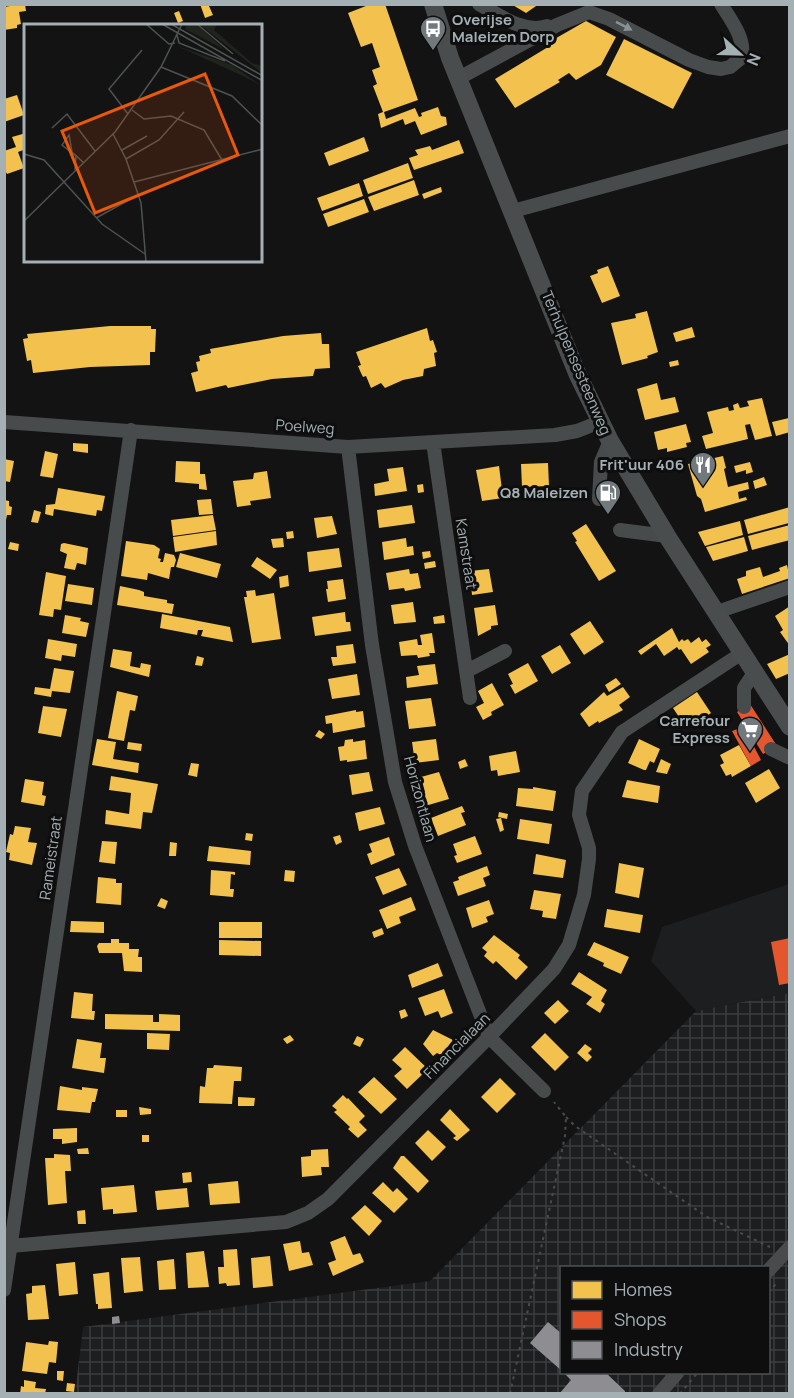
<svg xmlns="http://www.w3.org/2000/svg" width="794" height="1398" viewBox="0 0 794 1398" font-family="Manrope,sans-serif">
	<style>
		.built { fill: #1d1e1f }
		.industrial { fill: url(#industrial-grid); fill-rule: evenodd }
		.homes { fill: #f2c14e }
		.shops { fill: #e4572e }
		.industry { fill: #8d8d92 }
		.lines { fill: none; stroke-linecap: round; stroke-linejoin: round }
		.path { stroke: #494c4e; stroke-width: 2; stroke-dasharray: 3 4.5; stroke-linecap: butt }
		.minor { stroke: #484b4c; stroke-width: 14 }
		.major { stroke: #4a4d4e; stroke-width: 18 }
		.oneway { fill: #889295 }
		.labels { text-anchor: middle; stroke-width: 6; stroke-linejoin: round; paint-order: stroke }
		.poi-label { font-size: 15px; font-weight: bold; fill: #a4b0b4; stroke: #0e0e0f; text-anchor: end }
		.street-label { font-size: 15px; fill: #a4b0b4; stroke: #0e0e0f }
		.inset-road { fill: none; stroke: #4d5253; stroke-width: 1.5 }
		.view { fill: #e8590c; fill-opacity: 0.15; stroke: #e8590c; stroke-width: 3 }
		.inset-edge { fill: none; stroke: #a4b0b4; stroke-width: 3 }
	</style>
	<defs>
		<pattern id="industrial-grid" width="8" height="8" patternUnits="userSpaceOnUse" patternTransform="scale(1.5)"><rect width="8" height="8" fill="#1d1e1f"/><path d="M0 4h8M4 0v8" fill="none" stroke="#3b3c3d"/></pattern>
	</defs>
	<rect width="100%" height="100%" fill="#131313"/>
	<!-- built -->
	<path class="built" d="M789 884V993L696 1011 651 961 662 927Z"/>
	<!-- industrial -->
	<path class="industrial" d="M789 993V1393L75 1394 83 1327 430 1281 696 1011ZM562 1268H768V1372H562Z"/>
	<!-- homes -->
	<path class="homes" d="M22 4H25L26 11 19 12 21 24 17 25V28L4 30V7Z
		M200 4H213L209 6 213 15 205 18Z
		M371 4H385L418 100 384 112 386 119 415 108 419 117 422 116 421 113 438 107 441 116 446 117 447 125 421 135 415 121 405 125 403 119 381 128 378 114 383 112 373 86 377 84 372 70 380 67 372 43 361 47 348 13Z
		M511 4H539L526 13Z
		M179 11 183 21 178 23 174 13Z
		M586 21 616 37 601 65 576 80 569 73 558 80 560 82 515 108 495 79 553 44 551 41Z
		M624 39 692 73 673 109 606 75Z
		M17 95 24 115 4 122V99Z
		M26 133V149L18 152 24 168 7 174 4 168V151L16 147 12 137Z
		M364 137 369 151 329 166 324 153Z
		M459 140 464 153 414 170 409 158 418 155 415 150 430 146 432 150Z
		M408 163 413 178 368 194 363 180Z
		M414 180 419 195 374 211 368 197Z
		M359 183 363 196 322 211 317 198Z
		M441 187 442 192 424 199 422 194Z
		M364 199 369 212 328 227 323 214Z
		M608 266 620 296 602 303 590 276 598 273 597 270Z
		M647 311 658 352 647 356 648 358 622 365 611 323 636 318 635 314Z
		M110 326H151V329H156L155 352H150V365L90 367 33 373 31 360 27 361 23 339 28 338 27 334Z
		M692 327 695 337 676 342 673 333Z
		M427 328 430 341 433 340 437 352 434 353 436 366 424 369 423 376 403 380 385 388 381 383 371 388 366 376 363 377 361 373 358 366 361 365 356 352Z
		M321 333 322 344H329L330 368 315 369 313 376 272 379 228 388 226 385 196 392 191 373 198 371 196 362 200 361 199 356 211 353 210 349 283 336Z
		M678 360 679 365 670 367 669 362Z
		M657 383 661 400 675 397 679 412 645 420 637 389Z
		M762 398 772 436 755 440 750 424 745 425 748 439 706 449 702 436 713 433 707 412 728 407 729 411 734 410 733 405 738 403 740 408 749 406 747 401Z
		M789 418 790 432 776 436 772 422Z
		M686 424 691 442 686 443 687 447 667 452V448L658 450 654 432Z
		M73 443 88 444V453L73 451Z
		M45 451 58 454 53 478 40 476Z
		M723 456 726 468 724 469 728 487 748 482 749 489 738 492 739 499 746 497 747 500 705 512 701 499 697 496 688 464Z
		M4 459 14 461 10 482 4 481Z
		M176 461 200 462V474H205L207 490 199 489V484L175 482Z
		M750 462 753 472 746 474V470L736 473 734 466Z
		M548 463 549 486 522 487 521 464Z
		M499 466 503 498 482 501 476 470Z
		M403 467 407 491 375 496 374 484 389 481 387 469Z
		M267 471 271 498 250 501 251 505 237 507 233 481 253 479 254 473Z
		M764 477 767 485 755 489 753 481Z
		M423 484 424 492 418 493 417 485Z
		M58 488 105 496 102 511 97 510 96 516 54 509 53 516 45 514 46 505 55 504Z
		M211 499 213 514 199 515 197 500Z
		M4 500 9 501V506L12 507 11 515H7L6 520Z
		M412 505 415 523 379 528 377 510Z
		M790 507 789 523 748 534 744 520Z
		M34 510 41 512 38 523 31 522Z
		M213 515 216 530 173 536 171 520Z
		M332 516 337 534 317 538 314 518Z
		M740 521 743 535 705 546 698 532Z
		M586 524 616 571 599 581 575 542 577 541 572 533Z
		M790 525V540L752 550 748 536Z
		M216 531 217 545 175 552 173 537Z
		M293 531 294 538 287 539 286 532Z
		M744 537 748 551 713 561 706 547Z
		M283 538 284 547 273 548 271 539Z
		M406 538 407 547 413 546 414 555 384 560 382 542Z
		M126 541 154 545 160 549 158 558 161 559 160 562H163L165 553 174 555 176 560 174 567H171L169 579 148 573 147 580 121 576Z
		M10 542 19 544 18 551 8 549Z
		M64 543 88 548 86 565 77 563 75 570 64 568 67 554 60 551 61 544Z
		M339 548 342 567 309 572 307 552Z
		M430 551 431 557 423 559 422 552Z
		M180 553 221 564 217 578 176 567Z
		M257 557 277 570 270 579 251 566Z
		M435 561 436 567 425 569 424 563Z
		M787 565 790 578 742 594 737 579 746 576V571L760 567 763 577 780 571 779 568Z
		M409 569 410 574 418 573 421 588 405 591 404 588 389 590 386 573Z
		M489 569 493 592 472 595 470 571Z
		M46 572 66 576 61 610 54 609 53 617 39 615Z
		M288 575 289 586 280 588 279 577Z
		M343 579 346 599 328 602 326 589H328L327 581Z
		M68 584 94 588 92 605 65 601Z
		M120 586 139 590 144 592V596L167 600V603L174 604 172 614 117 605Z
		M255 590 256 596 274 593 281 639 252 643 244 597H247L246 591Z
		M413 602 416 622 394 624 391 605Z
		M495 605 498 625 491 626V629L478 636 474 608Z
		M790 606V646L780 632 783 630 775 616Z
		M345 612 346 622H350L351 631 315 636 312 617Z
		M162 614 230 627 233 642 201 636 203 630H198L197 635 160 628Z
		M65 615 81 618 80 621 89 623 86 637 62 633Z
		M444 615 445 623 434 624 433 617Z
		M590 621 604 642 584 655 570 634Z
		M672 628 679 642 682 639 684 641 688 639 691 643 699 637 702 642 706 639 711 645 706 648 709 652 691 664 681 649 679 650 677 647 664 656 656 644 641 655 638 651Z
		M432 633 435 653H429L430 656 418 658 417 655 401 656 399 642 417 639 418 645H422L420 635Z
		M48 639 77 644 75 657 62 655 61 661 45 658Z
		M353 644 356 663 333 666 331 657H337L336 646Z
		M560 645 571 663 552 674 541 656Z
		M113 649 132 652 130 666 140 668 141 663 151 665 149 677 110 667Z
		M790 654V673L776 679 767 664Z
		M197 656 204 658 202 666 195 665Z
		M528 663 538 681 515 694 510 685 513 684 508 674Z
		M435 664 438 684 407 688 406 677 419 675 417 666Z
		M54 668 74 671 70 693 52 691 51 697 34 694 35 687 50 689Z
		M357 674 360 695 332 699 328 679Z
		M616 678 621 684 609 692 605 685Z
		M492 683 504 705 491 712 492 715 483 720 476 707 484 703 478 691Z
		M623 687 630 697 619 705 623 710 599 723 598 721 589 727 580 714 604 692 607 696Z
		M117 691 138 696 135 711 130 710 124 741 108 738Z
		M697 692 711 713 687 729 673 708Z
		M431 698 436 726 409 729 405 701Z
		M43 706 67 709 61 737 38 733Z
		M356 710V712L363 711 365 727 333 733 332 723 326 724 325 716Z
		M319 730 325 734 321 739 315 736Z
		M97 739 116 742 113 759 139 763 138 773 92 765Z
		M353 739V742L365 740 367 759 347 762V760L340 761 338 747 344 746 345 740Z
		M436 739 439 760 415 763 412 742Z
		M639 739 660 749 654 763 650 761 646 770H644L628 763Z
		M128 742 142 744 141 751 127 749Z
		M739 745 751 766 732 777 731 774 726 776 720 765 724 763 720 755Z
		M516 751 520 772 498 776 497 770 491 771 489 756Z
		M465 759 468 766 460 769 458 762Z
		M661 759 671 764 667 774 656 772Z
		M191 763 199 764 197 777 188 775Z
		M769 769 780 788 756 803 745 783Z
		M369 772 373 791 352 795 349 775Z
		M439 772 449 799 425 806 422 793 425 792 421 777Z
		M111 776 158 784 152 813 143 812 141 829 105 824 106 810 129 814 131 793 109 790Z
		M25 779 44 782 42 795 46 796 44 806 21 802Z
		M627 780 660 786 658 803 622 797Z
		M533 787 556 791 553 811 516 806 518 788 533 789Z
		M462 806 465 812 461 813 466 825 438 836 431 818Z
		M380 807 385 824 359 831 355 813Z
		M499 812 508 814 507 819 498 817Z
		M501 818 504 830 500 832 496 819Z
		M520 819 552 824 549 844 517 839Z
		M15 826 31 828 28 842 37 843 32 865 9 860 10 853 6 852 10 834 13 835Z
		M246 833 253 834 252 841 245 840Z
		M340 835 342 842 336 845 333 837Z
		M475 836 482 854 457 863 454 856 457 855 453 844Z
		M389 837 395 855 371 865 367 854 372 852 369 844Z
		M102 841 117 842 115 864 99 862Z
		M170 842 177 843 176 856H169Z
		M209 846 251 851 250 865 207 861Z
		M536 854 566 860 563 878 533 874Z
		M619 863 644 868 639 898 615 893Z
		M487 866 490 875 483 878 486 886 458 896 453 882 459 880 458 877Z
		M399 868 407 885 383 895 375 877Z
		M211 870 235 872V875L231 874 230 889H234L233 897 210 895Z
		M285 870 295 871 294 882 284 881Z
		M98 877 116 879V883H122L121 905 96 903Z
		M534 890 561 894 556 919 542 917 543 911 530 909Z
		M411 897 416 910 399 917 401 923 387 929 379 910Z
		M161 898 168 901 165 909 157 906Z
		M489 900 494 914 486 917 488 922 472 928 466 908Z
		M607 909 643 915 640 933 604 927Z
		M71 921 104 922V933L70 932Z
		M219 922H262V938H219Z
		M382 928 384 934 374 938 372 932Z
		M494 935 520 955 518 958 528 967 516 980 496 961 493 964 484 956 487 952 482 948Z
		M111 939H119V943H129V949H139L138 957H142V972L124 971 122 953H99L97 946 99 943H111Z
		M219 940 261 941V956L219 955Z
		M594 942 629 957 621 974 603 966 604 963 587 955Z
		M438 963 443 976 412 988 408 975Z
		M579 972 607 990 601 1001 605 1004 600 1013 586 1004 592 997 571 984Z
		M444 989 453 1013 441 1018 438 1011 425 1016 418 998Z
		M74 992 93 994 92 1011H95L94 1020 71 1018Z
		M558 1000 569 1011 555 1024 544 1013Z
		M405 1009 408 1016 401 1019 399 1011Z
		M105 1014 153 1015V1022H159V1014L180 1015V1031L105 1029Z
		M433 1030 453 1040 441 1055 437 1053 433 1056 423 1044Z
		M147 1033 170 1034 169 1050 147 1049Z
		M545 1033 569 1057 555 1071 531 1047Z
		M290 1035 294 1040 287 1044 283 1039Z
		M357 1036 364 1039 360 1047 353 1044Z
		M77 1039 102 1043 100 1058H106L104 1073 72 1068Z
		M585 1044 592 1049 588 1053 592 1057 587 1062 577 1053Z
		M405 1047 428 1069 407 1089 394 1076 402 1069 392 1060Z
		M214 1065 242 1067 241 1081H234L232 1104 199 1103 200 1086 205 1087 207 1068H213Z
		M374 1077 397 1099 381 1114 358 1092Z
		M500 1078 516 1094 497 1113 481 1097Z
		M60 1086 82 1090V1087L98 1089 95 1102H92L90 1113 57 1110Z
		M343 1095 347 1099 348 1098 365 1116 359 1122 367 1130 358 1138 348 1129 350 1127 334 1112 337 1110 332 1106Z
		M238 1097 255 1098 254 1106H238Z
		M139 1107 151 1109V1114L140 1115Z
		M450 1109 470 1130 457 1141 453 1138 456 1136 440 1120Z
		M116 1110H127V1117H116Z
		M77 1128V1142L62 1144V1139H53V1129Z
		M428 1130 446 1147 432 1161 415 1143Z
		M142 1135H149V1142H142Z
		M88 1148 89 1154H78L77 1149Z
		M328 1149 329 1167H321L322 1175 302 1177 301 1157 311 1156V1150Z
		M54 1154 70 1155 71 1171H65L67 1203 48 1205 45 1158H54Z
		M401 1156H404L429 1181 418 1193 393 1168Z
		M191 1172 192 1182 183 1183 182 1173Z
		M238 1181 240 1203 210 1205 208 1184Z
		M383 1182 393 1192 397 1188 408 1199 394 1213 372 1193Z
		M134 1185 137 1212 113 1214V1209L103 1210 101 1188Z
		M187 1188 189 1207 157 1210 155 1191Z
		M365 1205 382 1221 369 1236 351 1218Z
		M85 1210 86 1224H78L77 1211Z
		M345 1236 353 1255 360 1253 364 1262 333 1276 328 1263 336 1260 330 1242Z
		M300 1241 302 1253 309 1252 313 1265 289 1271 283 1244Z
		M237 1249 240 1285 227 1286 226 1283 219 1284 218 1267H224L223 1250Z
		M204 1251 209 1287 188 1288 186 1253Z
		M270 1256 273 1286 253 1288 251 1258Z
		M140 1257 143 1291 124 1293 121 1258Z
		M174 1259 176 1289 159 1290 157 1261Z
		M75 1262 78 1294 59 1296 56 1264Z
		M109 1272 112 1308 98 1309V1304H96L93 1274Z
		M45 1285 49 1319 28 1320 26 1294 32 1293V1286Z
		M49 1341 58 1342 56 1363 49 1362 47 1374 22 1371 26 1342 48 1345Z
		M57 1371H64L63 1381 57 1380Z
		M24 1380 36 1382 35 1388 46 1389 45 1394H20L21 1386 24 1387Z
		M67 1383 75 1384 74 1392 66 1391Z"/>
	<!-- shops -->
	<path class="shops" d="M750 704 777 746 763 754 750 733 748 735 761 760 751 766 732 731 746 726 737 712Z
		M790 938V983L779 985 771 942Z"/>
	<!-- industry -->
	<path class="industry" d="M119 1316 120 1323 112 1324V1317Z
		M548 1322 562 1334V1371L530 1343Z
		M563 1372H605L625 1391V1394H559L571 1380Z"/>
	<g class="lines">
		<!-- path -->
		<path class="path" d="M566 1117 575 1126 707 1217 770 1247
			M768 1292 776 1284
			M510 1394 565 1136 566 1117 554 1102
			M680 1394 698 1372"/>
		<!-- minor -->
		<path class="minor" d="M479 4C499 15 524 34 547 26
			M459 78 557 25 589 12 609 19 689 60 708 67 721 69 730 67 741 58C747 40 730 19 721 4
			M513 211 790 136
			M4 422 348 447 555 435 577 431 600 422
			M433 442 470 698
			M348 447 372 645 395 782 415 846 489 1037 544 1091
			M599 499 601 462 610 441
			M620 530 667 536
			M717 612 790 587
			M467 671 505 651
			M744 707V688L754 673
			M771 749 790 758
			M10 1246 286 1222 308 1213 328 1199 489 1037 554 969 569 945 584 895 589 859V848L579 815 582 791 622 732 742 653
			M768 1271 790 1247
			M4 1290 131 430
			M659 1394 678 1372"/>
		<!-- major -->
		<path class="major" d="M433 4 450 58 577 373 610 441 667 536 790 727"/>
	</g>
	<!-- one-way arrows -->
	<defs><path id="oneway-solid" d="M-6-.8H1V-3.2L6.5 0L1 3.2V.8H-6Z" transform="scale(1.5)"/></defs>
	<use class="oneway" href="#oneway-solid" transform="translate(624 26) rotate(27)"/>
	<!-- icons -->
	<defs>
		<symbol id="bus-pin" viewBox="-11 -11 22 30"><path d="M0 17L-7.5 6A9.5 9.5 0 1 1 7.5 6Z" fill="#71797c" stroke="#0e0e0f"/><path d="M-5-6H5V4H4V6H2V4H-2V6H-4V4H-5ZM-3.5-4V0h7V-4ZM-3.5 1.2v1.5H-2V1.2ZM2 1.2v1.5H3.5V1.2Z" fill="#fff"/></symbol>
		<symbol id="restaurant-pin" viewBox="-11 -11 22 30"><path d="M0 17L-7.5 6A9.5 9.5 0 1 1 7.5 6Z" fill="#71797c" stroke="#0e0e0f"/><path d="M-5-6h1v4h1v-4h1v4h1v-4h1v5L-1.5 .5V6h-2V.5L-5-1ZM5-6V6H3V1.5H1.5Q1.5-4 5-6Z" fill="#fff"/></symbol>
		<symbol id="fuel-pin" viewBox="-11 -11 22 30"><path d="M0 17L-7.5 6A9.5 9.5 0 1 1 7.5 6Z" fill="#71797c" stroke="#0e0e0f"/><path d="M-5.5-6h7V0h2V4h1.3V-2.5L3-4.5l.8-.8L6-3V5H2.5V1h-1V6h-7ZM-4.2-4.7v3.2H.2V-4.7Z" fill="#fff"/></symbol>
		<symbol id="supermarket-pin" viewBox="-11 -11 22 30"><path d="M0 17L-7.5 6A9.5 9.5 0 1 1 7.5 6Z" fill="#71797c" stroke="#0e0e0f"/><path d="M-6-5.5h2.5l.6 2H6L4.5 2H-2.5L-4.4-4H-6ZM-1.5 3.2a1.3 1.3 0 1 0 .1 0ZM3 3.2a1.3 1.3 0 1 0 .1 0Z" fill="#fff"/></symbol>
	</defs>
	<g fill-rule="evenodd">
		<use href="#bus-pin" x="418" y="14" width="30" height="40"/>
		<use href="#restaurant-pin" x="688" y="450" width="30" height="40"/>
		<use href="#fuel-pin" x="593" y="478" width="30" height="40"/>
		<use href="#supermarket-pin" x="735" y="715" width="30" height="40"/>
	</g>
	<g class="labels">
		<!-- poi labels -->
		<g class="poi-label">
			<text x="452" y="25" text-anchor="start">Overijse<tspan x="452" dy="17">Maleizen Dorp</tspan></text>
			<text x="684" y="470">Frit'uur 406</text>
			<text x="588" y="498">Q8 Maleizen</text>
			<text x="730" y="726">Carrefour<tspan x="730" dy="17">Express</tspan></text>
		</g>
		<!-- street labels -->
		<g class="street-label">
			<text transform="translate(576 363) rotate(67)" y="5">Terhulpensesteenweg</text>
			<text transform="translate(305 427) rotate(4)" y="5">Poelweg</text>
			<text transform="translate(466 554) rotate(81)" y="5">Kamstraat</text>
			<text transform="translate(420 799) rotate(75)" y="5">Horizontlaan</text>
			<text transform="translate(51 858) rotate(-82)" y="5">Rameistraat</text>
			<text transform="translate(457 1046) rotate(-45)" y="5">Financialaan</text>
		</g>
	</g>
	<!-- overview -->
	<g transform="translate(24 24)">
		<rect width="238" height="238" fill="#131313"/>
		<path d="M163 0H172L201 26 161 5ZM175 0H193L190 6 228 39 238 42V49ZM153 22 208 41 238 62 219 52Z" fill="#20241d"/>
		<path class="inset-road" d="M122 0 145 20 151 19M138 0 239 57M147 0 239 52M173 0 209 30M153 11 155 19 201 37M137 43 208 72 239 102M108 86 120 95 147 92 180 106 198 136M104 90 85 65 118 26M28 104 43 90 71 127M89 110 102 135 117 179 122 238M98 126 123 112M0 130 20 136 78 200 121 230M102 135 135 116 160 88M51 146 52 132 38 121 45 111 48 128 60 139M110 158 239 125M72 194 114 171M0 197 91 108 137 43 158 0"/>
		<path class="view" d="M181 50 214 131 71 189 38 107Z"/>
		<rect width="238" height="238" class="inset-edge"/>
	</g>
	<!-- border -->
	<rect width="794" height="1398" fill="none" stroke="#a4b0b4" stroke-width="12"/>
	<!-- legend -->
	<rect x="560" y="1266" width="210" height="108" fill="#0e0e0f" stroke="#4a4f51" stroke-width="1.5"/>
	<rect x="572" y="1281" width="30" height="18" fill="#f2c14e" stroke="#4a4f51" stroke-width="1.5"/>
	<text x="614" y="1296" font-size="18" fill="#a4b0b4">Homes</text>
	<rect x="572" y="1311" width="30" height="18" fill="#e4572e" stroke="#4a4f51" stroke-width="1.5"/>
	<text x="614" y="1326" font-size="18" fill="#a4b0b4">Shops</text>
	<rect x="572" y="1341" width="30" height="18" fill="#8d8d92" stroke="#4a4f51" stroke-width="1.5"/>
	<text x="614" y="1356" font-size="18" fill="#a4b0b4">Industry</text>
	<!-- north arrow -->
	<g transform="translate(740 54) rotate(112)" stroke="#0e0e0f" stroke-width="4.5" paint-order="stroke">
	<path d="M0-4.5L10 22L0 15L-10 22Z" fill="#a4b0b4"/>
	<text y="-9" font-size="16" font-weight="bold" text-anchor="middle" fill="#a4b0b4">N</text>
	</g>
</svg>
